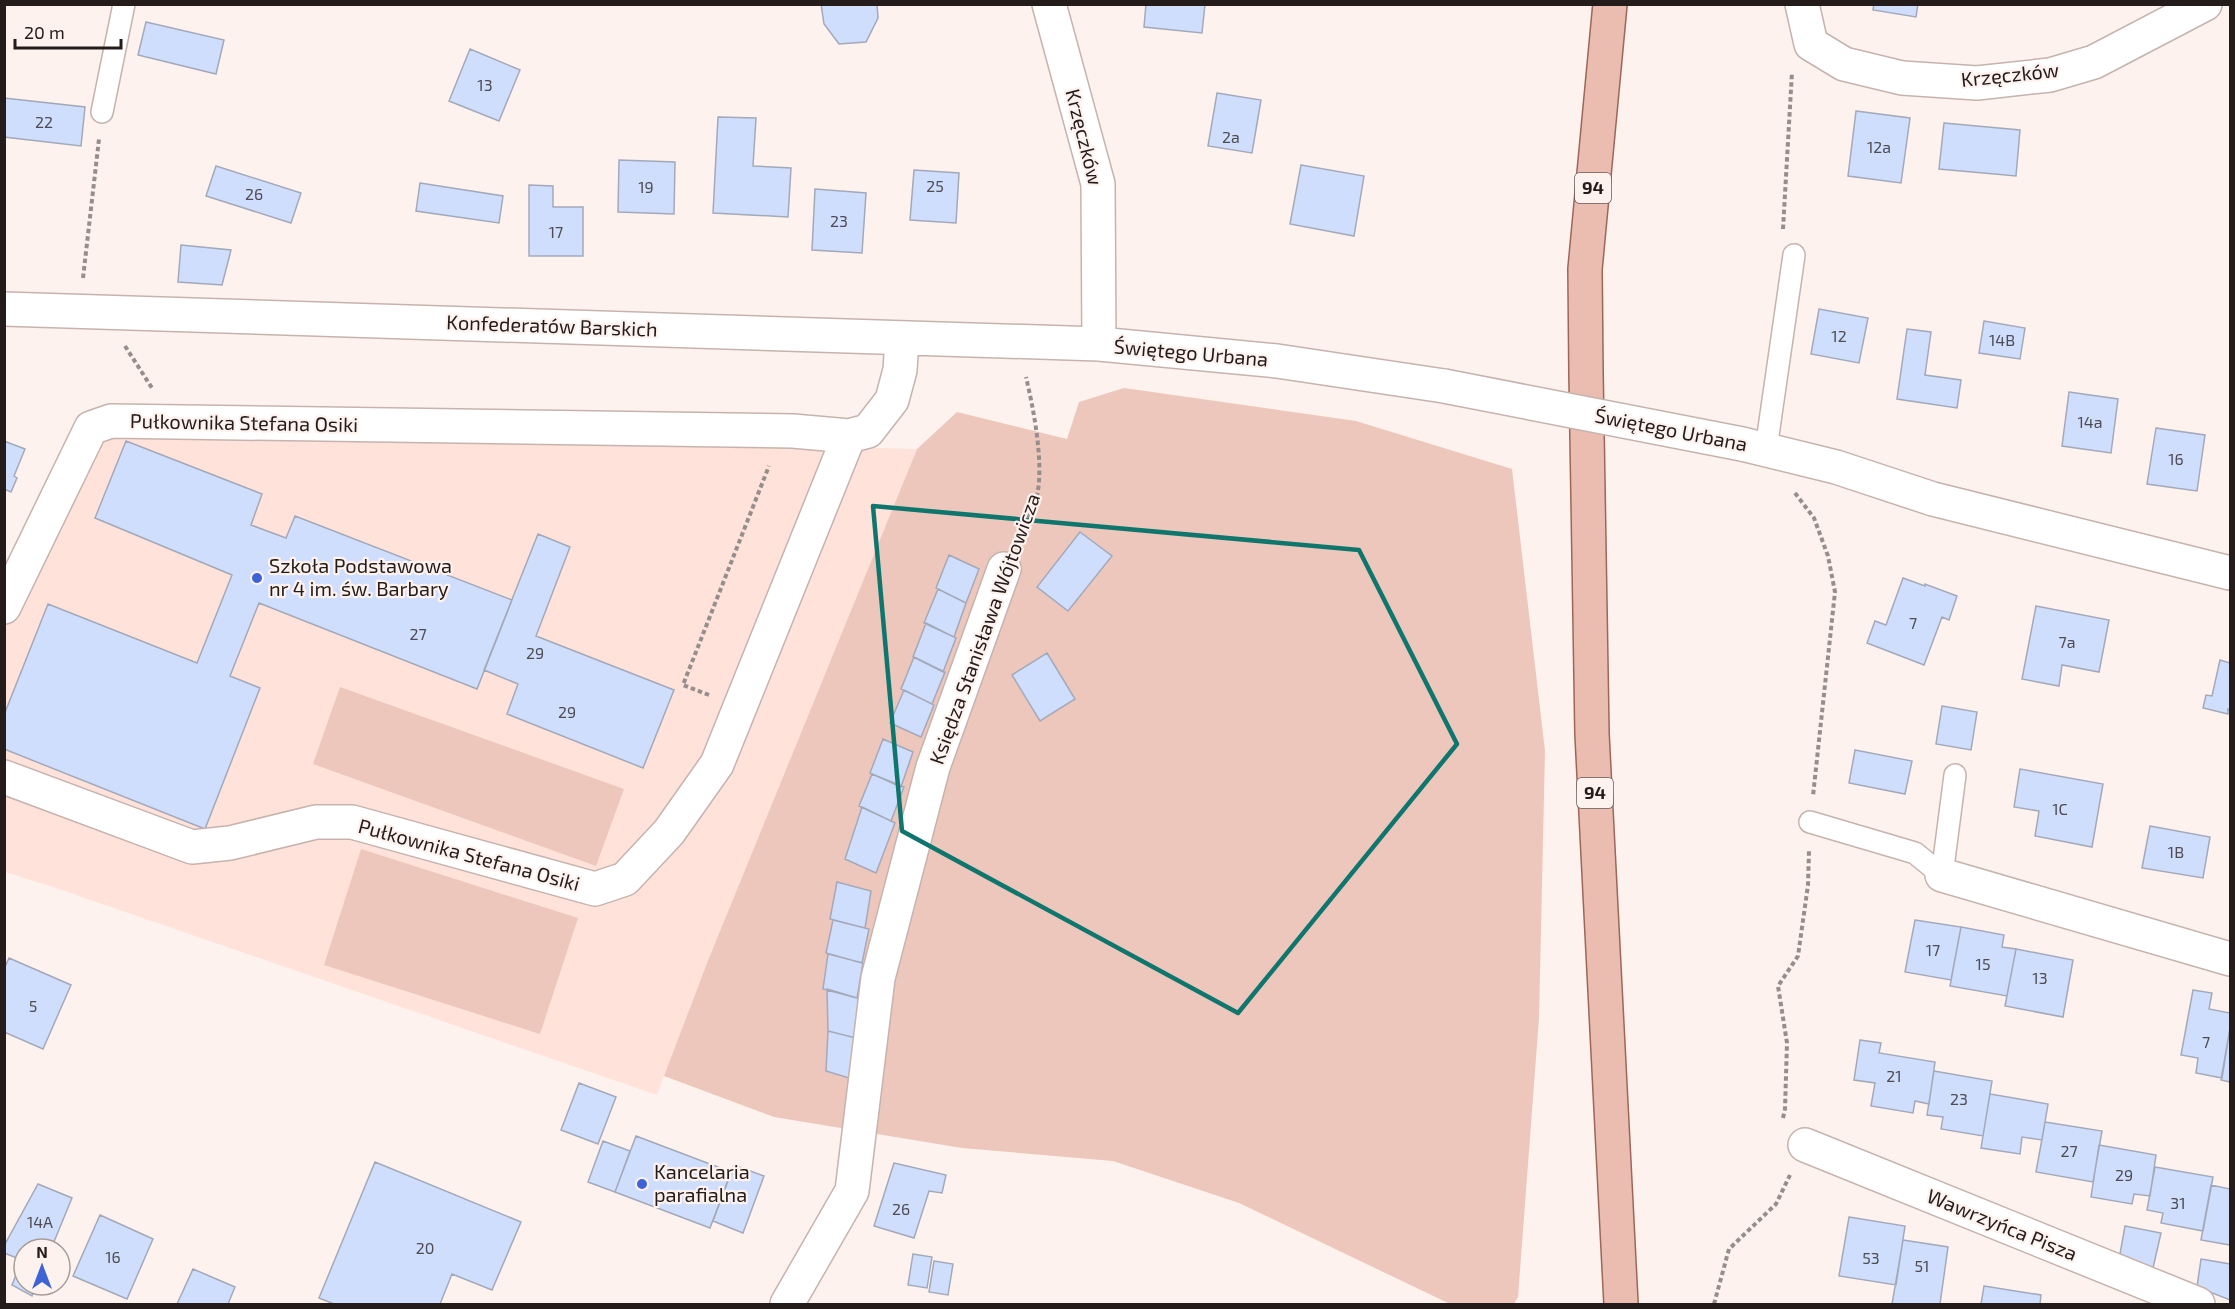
<svg xmlns="http://www.w3.org/2000/svg" width="2235" height="1309" viewBox="0 0 2235 1309" font-family="'Exo 2',sans-serif">
	<style>
		.built { fill: #ffe2da }
		.green { fill: #edc7bc }
		.building { fill: #d0defe; stroke: #a3a9b9; stroke-width: 1.5 }
		.lines { fill: none; stroke-linecap: round; stroke-linejoin: round }
		.lane-casing { stroke: #c6b3ae; stroke-width: 24 }
		.street-casing { stroke: #c6b3ae; stroke-width: 36 }
		.primary-casing { stroke: #9c6759; stroke-width: 36 }
		.path { stroke: #978d8b; stroke-width: 4; stroke-dasharray: 4.5 3; stroke-linecap: butt }
		.lane { stroke: #fff; stroke-width: 21 }
		.street { stroke: #fff; stroke-width: 33 }
		.primary { stroke: #ebbcb0; stroke-width: 33 }
		.street-bridge-casing { stroke: #c6b3ae; stroke-width: 36; stroke-linecap: butt }
		.street-bridge { stroke: #fff; stroke-width: 33 }
		.marked { fill: none; stroke: #0f766e; stroke-width: 4.5; stroke-linejoin: round }
		.poi-dot { fill: #3d63d5; stroke: #fef2ef; stroke-width: 2 }
		.labels { text-anchor: middle; stroke-width: 4.5; stroke-linejoin: round; paint-order: stroke }
		.number-label { font-size: 16px; fill: #4e4c53 }
		.shield { fill: #fef2ef; stroke: #655c5a; stroke-width: 1.5 }
		.shield-label { font-size: 18px; font-weight: bold; fill: #231c1a }
		.street-label { font-size: 20px; fill: #231c1a; stroke: #fef2ef }
		.poi-label { font-size: 20px; fill: #231c1a; stroke: #fef2ef; text-anchor: start }
	</style>
	<rect width="100%" height="100%" fill="#fef2ef"/>
	<!-- built -->
	<path class="built" d="M79 427 917 449 709 958 657 1095 53 887 5 872 4 583Z"/>
	<!-- green -->
	<path class="green" d="M1124 388 1356 421 1512 469 1545 751 1539 1018 1518 1297 1514 1304H1450L1239 1203 1113 1161 962 1148 774 1117 664 1076 709 958 917 449 957 412 1067 439 1079 402Z
		M340 687 624 789 596 866 313 764Z
		M361 849 578 918 540 1034 324 965Z"/>
	<!-- building -->
	<path class="building" d="M821 4H877L878 18 866 42 839 44 824 24Z
		M1146 4H1205L1202 33 1144 27Z
		M1874 4H1918L1916 17 1873 10Z
		M146 22 224 40 216 74 138 55Z
		M470 49 520 70 499 121 449 101Z
		M1217 93 1261 100 1252 153 1208 146Z
		M4 98 85 107 81 146 4 137Z
		M1856 111 1910 118 1901 183 1848 176Z
		M718 117 756 118 753 166 791 168 788 217 713 213Z
		M1944 123 2020 130 2016 176 1939 169Z
		M619 160 675 162 674 214 618 212Z
		M1301 165 1364 176 1354 236 1290 224Z
		M216 166 301 193 291 223 206 196Z
		M914 170 959 173 956 223 910 220Z
		M420 183 503 196 499 223 416 211Z
		M529 185 553 186V207H583V256H529Z
		M815 189 866 193 862 253 812 250Z
		M181 245 231 250 222 285 178 282Z
		M1819 309 1868 318 1859 363 1811 354Z
		M1984 321 2025 328 2020 359 1979 353Z
		M1907 329 1931 332 1925 375 1961 380 1957 408 1897 399Z
		M2069 392 2118 399 2111 453 2062 446Z
		M2156 428 2205 435 2197 491 2147 484Z
		M4 441 25 449 14 476 17 478 11 492 4 489Z
		M126 441 262 494 251 525 286 538 295 516 512 600 477 689 259 603 230 676 260 688 205 829 4 749V715L48 604 197 663 232 575 95 518Z
		M1080 532 1112 556 1068 611 1037 587Z
		M538 534 570 547 536 636 674 690 643 768 507 714 518 684 484 670Z
		M949 555 979 569 966 603 936 588Z
		M1903 578 1925 586V584L1957 596 1949 620 1942 617 1924 665 1867 643 1875 621 1886 625Z
		M938 589 966 603 954 637 924 623Z
		M2036 606 2109 620 2099 672 2062 665 2059 686 2022 679Z
		M926 623 956 638 943 672 913 657Z
		M1047 653 1075 699 1040 721 1012 675Z
		M914 657 945 672 932 704 901 689Z
		M2220 660 2230 663V710L2228 709V714L2203 708 2206 695 2212 696Z
		M904 690 934 705 921 737 890 723Z
		M1942 706 1977 712 1971 750 1936 744Z
		M883 739 913 752 901 787 870 773Z
		M1855 750 1912 761 1905 794 1849 783Z
		M2020 769 2103 784 2092 847 2035 836 2039 811 2014 807Z
		M872 774 904 787 891 821 859 806Z
		M862 807 895 823 876 873 845 859Z
		M2150 826 2210 837 2203 878 2142 868Z
		M837 882 871 891 865 928 830 919Z
		M833 920 869 929 862 963 826 953Z
		M1915 920 1961 927 1951 980 1905 972Z
		M1961 927 2004 935 2002 947 2016 949 2007 996 1950 986Z
		M2016 949 2073 960 2063 1017 2005 1006Z
		M828 954 863 963 857 998 823 989Z
		M9 958 71 985 43 1049 4 1032V969Z
		M827 989 861 999 860 1039 828 1031Z
		M2193 990 2212 993 2209 1009 2230 1013V1028L2222 1078 2196 1073 2198 1058 2181 1055Z
		M2230 1028V1082L2221 1080Z
		M828 1031 860 1039 859 1081 826 1071Z
		M1860 1040 1881 1043 1879 1053 1935 1062 1929 1104 1915 1101 1913 1113 1871 1106 1875 1083 1854 1080Z
		M1934 1071 1992 1081 1983 1136 1941 1129 1943 1117 1927 1115Z
		M579 1083 616 1097 598 1144 561 1130Z
		M1990 1094 2048 1104 2042 1140 2022 1137 2020 1154 1981 1148Z
		M2045 1122 2102 1131 2093 1182 2036 1172Z
		M636 1136 731 1172 710 1228 615 1192Z
		M603 1141 630 1151 615 1192 588 1182Z
		M2099 1145 2156 1155 2150 1196 2134 1194 2132 1204 2091 1197Z
		M375 1162 521 1222 492 1290 452 1274 440 1304H334L319 1298Z
		M894 1163 946 1175 942 1193 929 1191 914 1238 874 1226Z
		M734 1165 764 1176 743 1233 713 1221Z
		M2155 1167 2213 1177 2203 1231 2161 1223 2163 1213 2147 1210Z
		M38 1184 72 1198 51 1249H24V1285H36L32 1296 12 1285 22 1260 4 1253V1246Z
		M2211 1185 2230 1189V1245L2201 1240Z
		M100 1215 153 1239 127 1299 73 1276Z
		M1849 1217 1905 1226 1896 1285 1839 1276Z
		M2125 1226 2161 1233 2153 1268 2120 1254Z
		M1903 1240 1948 1247 1940 1304H1892Z
		M913 1254 932 1257 927 1288 908 1285Z
		M2201 1259 2230 1264V1300L2197 1287Z
		M934 1261 953 1264 948 1295 929 1292Z
		M193 1269 235 1287 228 1304H177Z
		M1984 1286 2041 1295 2040 1304H1981Z"/>
	<g class="lines">
		<defs>
			<path id="lane" d="M102 112 124 4
				M1766 449 1794 255
				M1810 822 1915 853 1942 875 1955 775"/>
			<path id="street" d="M1049 4 1098 184 1099 344
				M1802 4 1811 44 1844 64 1902 78 1977 83 2050 75 2094 62 2205 4
				M4 309 1099 344 1277 361 1444 386
				M1742 444 1836 467 1933 499 2230 573
				M4 607 91 428 111 421 793 431 849 436 868 431 892 400 900 370 902 339
				M4 777 192 847 230 843 316 822H352L595 889 625 879 669 832 717 764 849 436
				M1942 875 2230 959
				M1805 1145 2198 1304
				M787 1304 852 1191 878 978 933 767 1004 569"/>
			<path id="primary" d="M1610 4 1585 269 1586 373 1592 734 1621 1304"/>
		</defs>
		<!-- lane casing -->
		<use href="#lane" class="lane-casing"/>
		<!-- street casing -->
		<use href="#street" class="street-casing"/>
		<!-- primary casing -->
		<use href="#primary" class="primary-casing"/>
		<!-- path -->
		<path class="path" d="M1783 229 1792 72
			M83 278 99 139
			M125 346 152 388
			M1795 493 1814 518 1828 556 1835 592 1813 796
			M1018 538C1024 525 1034 510 1037 496 1044 463 1034 411 1026 377
			M709 695 683 685 769 466
			M1783 1118 1785 1109 1787 1043 1778 986 1798 956 1808 885 1809 851
			M1714 1304 1729 1249 1776 1204 1790 1175"/>
		<!-- lane -->
		<use href="#lane" class="lane"/>
		<!-- street -->
		<use href="#street" class="street"/>
		<!-- primary -->
		<use href="#primary" class="primary"/>
		<defs>
			<path id="street-bridge" d="M1444 386 1742 444"/>
		</defs>
		<!-- street-bridge casing -->
		<use href="#street-bridge" class="street-bridge-casing"/>
		<!-- street-bridge -->
		<use href="#street-bridge" class="street-bridge"/>
	</g>
	<!-- marked area -->
	<path class="marked" d="M873 506 1359 550 1457 744 1238 1013 902 831Z"/>
	<!-- markers -->
	<g class="poi-dot">
		<circle cx="257" cy="578" r="6"/>
		<circle cx="642" cy="1184" r="6"/>
	</g>
	<g class="labels">
		<!-- number labels -->
		<g class="number-label">
			<text x="485" y="91">13</text>
			<text x="44" y="128">22</text>
			<text x="1231" y="143">2a</text>
			<text x="1879" y="153">12a</text>
			<text x="935" y="192">25</text>
			<text x="646" y="193">19</text>
			<text x="254" y="200">26</text>
			<text x="839" y="227">23</text>
			<text x="556" y="238">17</text>
			<text x="1839" y="342">12</text>
			<text x="2002" y="346">14B</text>
			<text x="2090" y="428">14a</text>
			<text x="2176" y="465">16</text>
			<text x="1913" y="629">7</text>
			<text x="418" y="640">27</text>
			<text x="2067" y="648">7a</text>
			<text x="535" y="659">29</text>
			<text x="567" y="718">29</text>
			<text x="2060" y="815">1C</text>
			<text x="2176" y="858">1B</text>
			<text x="1933" y="956">17</text>
			<text x="1983" y="970">15</text>
			<text x="2040" y="984">13</text>
			<text x="33" y="1012">5</text>
			<text x="2206" y="1048">7</text>
			<text x="1894" y="1082">21</text>
			<text x="1959" y="1105">23</text>
			<text x="2069" y="1157">27</text>
			<text x="2124" y="1181">29</text>
			<text x="2178" y="1209">31</text>
			<text x="901" y="1215">26</text>
			<text x="40" y="1228">14A</text>
			<text x="425" y="1254">20</text>
			<text x="113" y="1263">16</text>
			<text x="1871" y="1264">53</text>
			<text x="1922" y="1272">51</text>
		</g>
		<!-- shield labels -->
		<g class="shield">
			<rect x="1575" y="173" width="36" height="30" rx="4.5"/>
			<rect x="1577" y="778" width="36" height="30" rx="4.5"/>
		</g>
		<g class="shield-label">
			<text x="1593" y="194">94</text>
			<text x="1595" y="799">94</text>
		</g>
		<!-- street labels -->
		<g class="street-label">
			<text transform="translate(2010 75) rotate(-6)" y="7">Krzęczków</text>
			<text transform="translate(1084 137) rotate(76)" y="7">Krzęczków</text>
			<text transform="translate(552 326) rotate(2)" y="7">Konfederatów Barskich</text>
			<text transform="translate(1191 353) rotate(5)" y="7">Świętego Urbana</text>
			<text transform="translate(244 423) rotate(1)" y="7">Pułkownika Stefana Osiki</text>
			<text transform="translate(1671 430) rotate(11)" y="7">Świętego Urbana</text>
			<text transform="translate(985 629) rotate(-70)" y="7">Księdza Stanisława Wójtowicza</text>
			<text transform="translate(469 855) rotate(15)" y="7">Pułkownika Stefana Osiki</text>
			<text transform="translate(2002 1225) rotate(22)" y="7">Wawrzyńca Pisza</text>
		</g>
		<!-- poi labels -->
		<g class="poi-label">
			<text x="269" y="573">Szkoła Podstawowa<tspan x="269" dy="23">nr 4 im. św. Barbary</tspan></text>
			<text x="654" y="1179">Kancelaria<tspan x="654" dy="23">parafialna</tspan></text>
		</g>
	</g>
	<!-- border -->
	<rect width="2235" height="1309" fill="none" stroke="#231c1a" stroke-width="12"/>
	<!-- north arrow -->
	<g transform="translate(42 1267)"><circle r="28" fill="#fef2ef" stroke="#a69c9a" stroke-width="1.5"/>
	<path d="M0-4.5L10 22L0 15L-10 22Z" fill="#3d63d5"/>
	<text y="-9" font-size="16" font-weight="bold" text-anchor="middle" fill="#231c1a">N</text>
	</g>
	<!-- scale -->
	<path d="M15 39v9h106v-9" fill="none" stroke="#231c1a" stroke-width="3"/>
	<text x="24" y="39" font-size="18" fill="#231c1a" stroke="#fef2ef" stroke-width="4.5" paint-order="stroke">20 m</text>
</svg>
